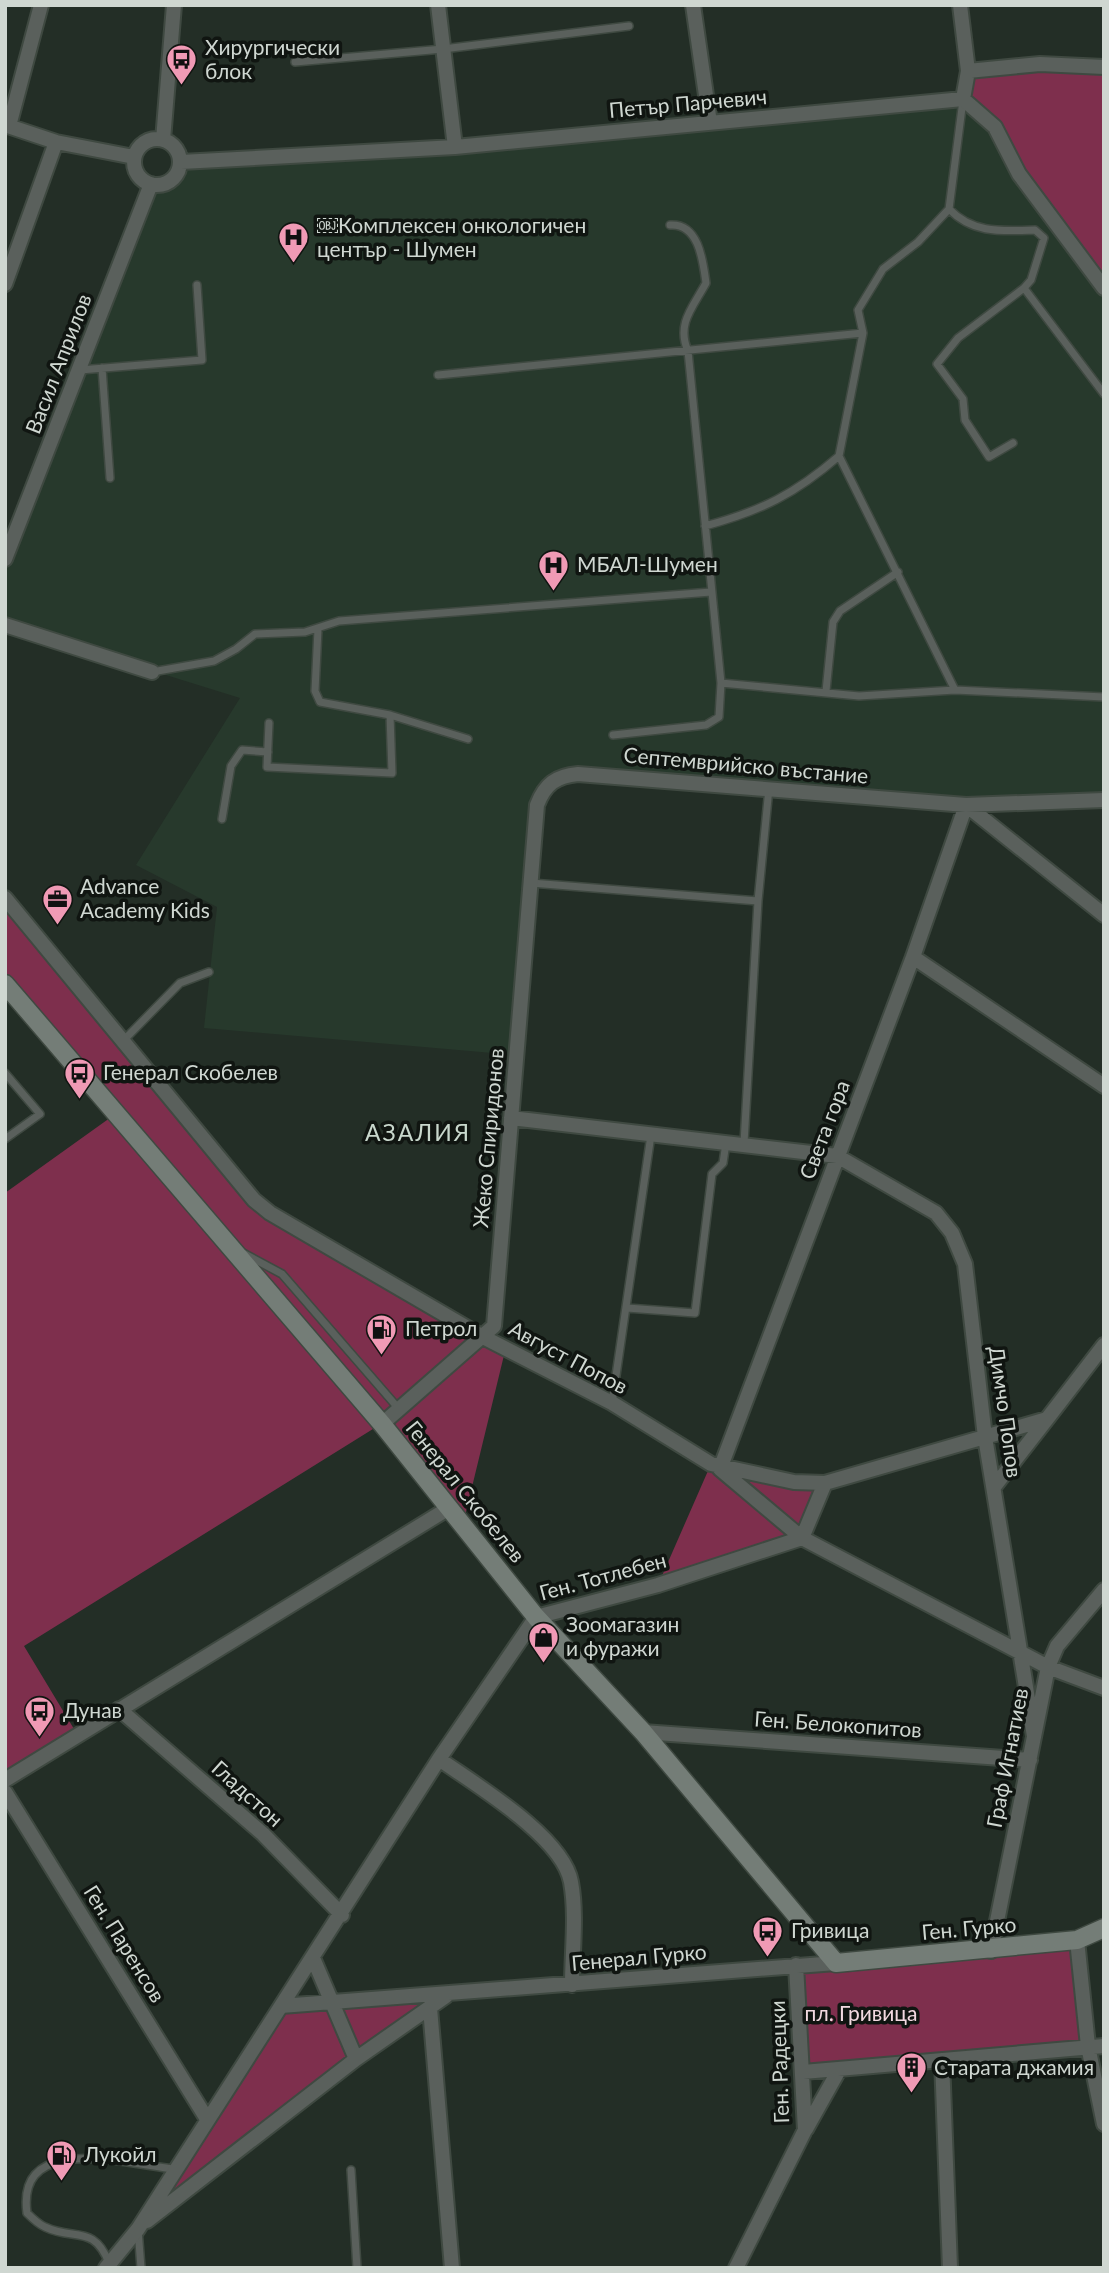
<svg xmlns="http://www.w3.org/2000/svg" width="1109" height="2273" viewBox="0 0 1109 2273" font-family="Lato,sans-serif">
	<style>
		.built { fill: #27392c }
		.green { fill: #7e2f4d }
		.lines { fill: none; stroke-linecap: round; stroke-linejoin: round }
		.lane-casing { stroke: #3f4941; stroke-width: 10 }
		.street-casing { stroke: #3f4941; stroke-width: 18 }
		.secondary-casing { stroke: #3f4941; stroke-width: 21 }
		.lane { stroke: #5a605c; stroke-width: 7 }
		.street { stroke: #5a605c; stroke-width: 14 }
		.secondary { stroke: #747d77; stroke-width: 18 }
		.labels { text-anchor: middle; stroke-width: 7; stroke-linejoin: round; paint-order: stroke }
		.poi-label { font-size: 21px; fill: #cfd7d1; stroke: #101511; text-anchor: start }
		.street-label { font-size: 21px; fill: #cfd7d1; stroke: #101511 }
		.park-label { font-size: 21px; fill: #f2d9e0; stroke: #101511 }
		.neighbourhood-label { font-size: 23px; letter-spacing: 2px; fill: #c8d7cc; stroke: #101511 }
	</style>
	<rect width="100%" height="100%" fill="#232e26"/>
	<!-- built -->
	<path class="built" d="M963 99 978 110 1104 288V800L966 805 578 774 543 791 516 1055 204 1028 217 907 136 865 240 698 5 625V559L149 185 162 186 179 176V161L455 147Z"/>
	<!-- green -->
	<path class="green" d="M1104 67V288L995 127 963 99 968 71Z
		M5 898 254 1200 506 1347 463 1524 381 1424 24 1646 77 1734 5 1780V1193L114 1115 5 984Z
		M711 1464 825 1483 802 1538 658 1585Z
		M1077 1940 1088 2046 803 2072 796 1965Z
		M446 1996 138 2229 281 2006Z"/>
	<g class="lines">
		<defs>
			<path id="lane" d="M295 62 443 49 629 26
				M949 209C973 234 1002 231 1035 230L1044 238 1031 280 1024 288 1104 394
				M670 225C699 223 703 261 706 283 693 307 676 324 688 351L721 683 859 696 955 690 1104 697
				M102 368 110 478
				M80 370 202 360 197 285
				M438 375 863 333
				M1013 443 989 457 965 420 963 399 937 364 958 338 1024 288
				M705 526C761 511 795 494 839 456
				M318 629 315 691 320 702 390 715 468 739
				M152 672 214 661 236 649 255 634 305 632 339 621 711 592
				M955 690 839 456 863 333 858 310 883 269 918 242 949 209 963 100
				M826 691 833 622 840 611 898 572
				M269 723 267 767 392 773 390 715
				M613 735 706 725 719 717 721 683
				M222 819 231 766 242 750 268 752
				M531 883 758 901
				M123 1041 180 983 209 972
				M5 1073 40 1114 5 1139
				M744 1143 758 901 769 788
				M243 1253 282 1274 399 1409
				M627 1308 695 1313 712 1174 723 1163 726 1143
				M612 1403 651 1135
				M351 2170 357 2268
				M138 2229 141 2268
				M109 2263C94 2224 74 2241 45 2227 38 2224 32 2218 27 2213 16 2132 127 2164 174 2169"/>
			<path id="street" d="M438 5 455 147
				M693 5 710 123
				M960 5 968 71 963 99
				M968 71 1040 64 1104 67
				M5 125 56 142 134 157
				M9 126 41 5
				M134 162a23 23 0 1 1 46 0a23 23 0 1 1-46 0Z
				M163 140 174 5
				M181 162 455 147 963 99 995 127 1019 174 1104 288
				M5 284 56 142
				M5 559 151 184
				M5 625 152 672
				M966 805 1104 915
				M5 898 254 1200 270 1213 483 1337 612 1403 711 1464 794 1482 825 1483 1047 1419 1104 1345
				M913 957 1104 1086
				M511 1118 837 1156 936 1213 952 1233 965 1264 985 1437 1034 1736
				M382 1424 494 1326 537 805C545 784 556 776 578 774L966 805 1104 800
				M825 1483 802 1538 720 1469 913 957 966 805
				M994 1487 1047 1419
				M119 1709 263 1834 342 1915
				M643 1732 1030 1760
				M439 1759C476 1785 563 1837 571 1882 577 1915 572 1952 572 1985
				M5 1780 449 1508
				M5 1792 207 2119
				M1077 1940 1088 2046 1104 2124
				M991 1951 1048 1667 1057 1646 1104 1590
				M313 1958 356 2059
				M281 2006 439 1759 536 1617 658 1585 802 1538 1048 1667 1104 1688
				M430 2008 452 2268
				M942 2060 950 2268
				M803 2072 1104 2046
				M806 2129 839 2070
				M147 2221 356 2059 446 1996
				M106 2268 138 2229 281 2006 836 1963
				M736 2268 805 2130 796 1965"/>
			<path id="secondary" d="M5 984 382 1424 536 1617 643 1732 836 1963 1077 1940 1104 1928"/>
		</defs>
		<!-- lane casing -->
		<use href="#lane" class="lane-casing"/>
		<!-- street casing -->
		<use href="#street" class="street-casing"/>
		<!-- secondary casing -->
		<use href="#secondary" class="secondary-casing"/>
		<!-- lane -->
		<use href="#lane" class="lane"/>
		<!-- street -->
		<use href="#street" class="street"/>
		<!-- secondary -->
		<use href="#secondary" class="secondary"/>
	</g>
	<!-- icons -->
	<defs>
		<symbol id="bus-pin" viewBox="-11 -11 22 30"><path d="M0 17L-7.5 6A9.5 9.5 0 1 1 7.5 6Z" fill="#f09ab5" stroke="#101511"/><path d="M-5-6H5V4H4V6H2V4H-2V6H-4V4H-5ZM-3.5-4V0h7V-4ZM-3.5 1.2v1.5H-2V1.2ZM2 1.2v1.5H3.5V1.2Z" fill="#111"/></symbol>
		<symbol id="hospital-pin" viewBox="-11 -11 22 30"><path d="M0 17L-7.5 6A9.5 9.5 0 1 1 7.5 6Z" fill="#f09ab5" stroke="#101511"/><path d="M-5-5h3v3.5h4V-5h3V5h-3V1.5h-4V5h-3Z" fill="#111"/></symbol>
		<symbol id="office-pin" viewBox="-11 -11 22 30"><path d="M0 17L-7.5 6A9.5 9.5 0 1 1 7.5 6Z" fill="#f09ab5" stroke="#101511"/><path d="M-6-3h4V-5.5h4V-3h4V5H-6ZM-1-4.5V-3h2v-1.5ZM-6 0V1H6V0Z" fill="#111"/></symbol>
		<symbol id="fuel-pin" viewBox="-11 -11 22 30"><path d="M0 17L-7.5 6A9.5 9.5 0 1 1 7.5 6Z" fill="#f09ab5" stroke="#101511"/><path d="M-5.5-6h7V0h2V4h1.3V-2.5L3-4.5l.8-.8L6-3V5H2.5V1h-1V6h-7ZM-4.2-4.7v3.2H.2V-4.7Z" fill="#111"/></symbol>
		<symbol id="shop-pin" viewBox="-11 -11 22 30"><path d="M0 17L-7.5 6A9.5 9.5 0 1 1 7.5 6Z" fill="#f09ab5" stroke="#101511"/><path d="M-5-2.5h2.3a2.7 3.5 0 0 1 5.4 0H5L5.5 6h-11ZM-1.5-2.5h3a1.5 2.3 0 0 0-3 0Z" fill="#111"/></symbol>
		<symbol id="building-pin" viewBox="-11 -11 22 30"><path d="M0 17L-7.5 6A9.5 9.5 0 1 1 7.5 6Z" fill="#f09ab5" stroke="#101511"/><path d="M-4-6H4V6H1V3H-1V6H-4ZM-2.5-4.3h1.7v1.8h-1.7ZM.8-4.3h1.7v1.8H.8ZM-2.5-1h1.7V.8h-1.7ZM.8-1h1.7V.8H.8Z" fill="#111"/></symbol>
	</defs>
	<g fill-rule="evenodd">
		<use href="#bus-pin" x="164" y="42" width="35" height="47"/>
		<use href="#hospital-pin" x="276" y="220" width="35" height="47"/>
		<use href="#hospital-pin" x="536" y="548" width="35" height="47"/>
		<use href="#office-pin" x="40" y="882" width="35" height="47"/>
		<use href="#bus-pin" x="62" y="1056" width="35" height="47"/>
		<use href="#fuel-pin" x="364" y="1312" width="35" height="47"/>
		<use href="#shop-pin" x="526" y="1620" width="35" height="47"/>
		<use href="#bus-pin" x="22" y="1694" width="35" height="47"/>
		<use href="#bus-pin" x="750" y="1914" width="35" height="47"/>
		<use href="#building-pin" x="894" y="2050" width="35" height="47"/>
		<use href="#fuel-pin" x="44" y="2138" width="35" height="47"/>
	</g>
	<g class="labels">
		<!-- poi labels -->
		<g class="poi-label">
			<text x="205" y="55">Хирургически<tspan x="205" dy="24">блок</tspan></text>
			<text x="317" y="233">￼Комплексен онкологичен<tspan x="317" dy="24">център - Шумен</tspan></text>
			<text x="577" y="572">МБАЛ-Шумен</text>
			<text x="80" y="894">Advance<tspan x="80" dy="24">Academy Kids</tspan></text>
			<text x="103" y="1080">Генерал Скобелев</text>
			<text x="405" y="1336">Петрол</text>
			<text x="566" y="1632">Зоомагазин<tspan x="566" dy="24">и фуражи</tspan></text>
			<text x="63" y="1718">Дунав</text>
			<text x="791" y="1938">Гривица</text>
			<text x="934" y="2075">Старата джамия</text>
			<text x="84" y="2162">Лукойл</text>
		</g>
		<!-- street labels -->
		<g class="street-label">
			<text transform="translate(688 104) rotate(-5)" y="7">Петър Парчевич</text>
			<text transform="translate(59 364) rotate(-69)" y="7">Васил Априлов</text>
			<text transform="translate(746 766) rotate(5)" y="7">Септемврийско въстание</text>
			<text transform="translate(825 1130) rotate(-69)" y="7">Света гора</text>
			<text transform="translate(489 1138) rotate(-85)" y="7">Жеко Спиридонов</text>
			<text transform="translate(568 1358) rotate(28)" y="7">Август Попов</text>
			<text transform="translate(1005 1412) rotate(82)" y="7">Димчо Попов</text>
			<text transform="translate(465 1492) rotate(51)" y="7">Генерал Скобелев</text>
			<text transform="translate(603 1577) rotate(-15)" y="7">Ген. Тотлебен</text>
			<text transform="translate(838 1725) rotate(4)" y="7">Ген. Белокопитов</text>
			<text transform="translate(1008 1758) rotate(-79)" y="7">Граф Игнатиев</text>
			<text transform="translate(247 1794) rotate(42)" y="7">Гладстон</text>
			<text transform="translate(969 1929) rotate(-5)" y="7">Ген. Гурко</text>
			<text transform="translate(124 1944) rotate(58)" y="7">Ген. Паренсов</text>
			<text transform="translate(639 1958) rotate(-5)" y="7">Генерал Гурко</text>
			<text transform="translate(780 2062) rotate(-92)" y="7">Ген. Радецки</text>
		</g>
		<!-- park labels -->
		<g class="park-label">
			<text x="861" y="2021">пл. Гривица</text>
		</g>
		<!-- neighbourhood labels -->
		<g class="neighbourhood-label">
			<text x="418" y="1141">АЗАЛИЯ</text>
		</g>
	</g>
	<!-- border -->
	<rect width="1109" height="2273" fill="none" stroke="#cfd7d1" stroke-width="14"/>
</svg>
